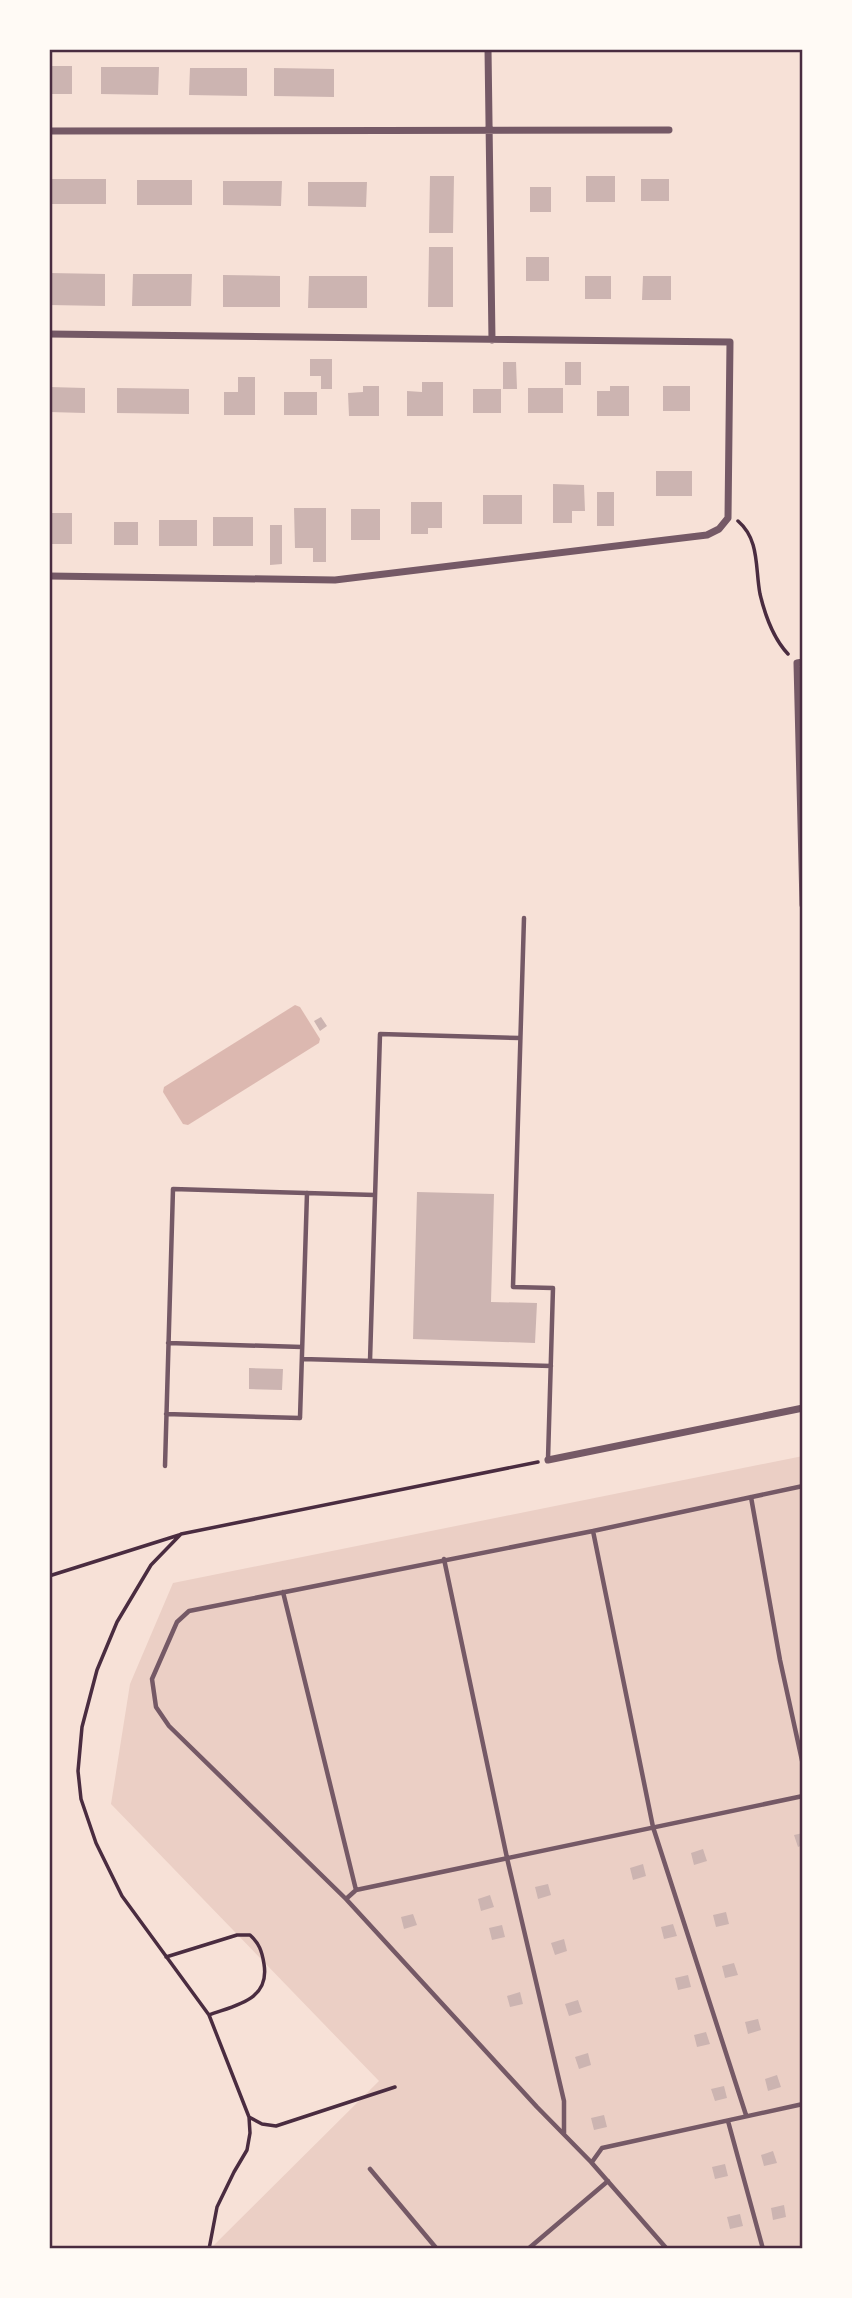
<svg xmlns="http://www.w3.org/2000/svg" width="852" height="2298" viewBox="0 0 852 2298" font-family="'Work Sans',sans-serif">
	<style>
		.green { fill: #ebcfc5 }
		.water { fill: #dcb8b0 }
		.building { fill: #ccb4b1 }
		.lines { fill: none; stroke-linecap: round; stroke-linejoin: round }
		.path { stroke: #4a2c40; stroke-width: 3.5 }
		.service { stroke: #755966; stroke-width: 4.5 }
		.minor { stroke: #755966; stroke-width: 7 }
		.neatline { fill: none; stroke: #4a2c40; stroke-width: 2.5 }
	</style>
	<rect width="100%" height="100%" fill="#f7e1d7"/>
	<!-- green -->
	<path class="green" d="M803 1456V2249H210L379 2081 111 1804 130 1684 173 1583Z"/>
	<!-- water -->
	<path class="water" d="M295 1005 300 1007 320 1039 319 1043 188 1125 183 1124 163 1092 164 1087Z"/>
	<!-- building -->
	<path class="building" d="M49 66H72V94H49Z
		M101 67H159L158 95 101 94Z
		M190 68H247V96L189 95Z
		M274 68 334 69V97L274 96Z
		M430 176H454L453 233H429Z
		M586 176H615V202H586Z
		M49 179H106V204H49Z
		M641 179H669V201H641Z
		M137 180H192V205H137Z
		M223 181H282L281 206 223 205Z
		M308 182H367L366 207 308 206Z
		M530 187H551V212H530Z
		M429 247H453V307H428Z
		M526 257H549V281H526Z
		M49 273 105 274V306L49 305Z
		M133 274H192L191 306H132Z
		M223 275 280 276V307H223Z
		M309 276H367V308H308Z
		M585 276H611V299H585Z
		M643 276H671V300H642Z
		M310 359H332V389H321V376H310Z
		M503 362H516L517 389H503Z
		M565 362H581V385H565Z
		M238 377H255V415H224V392H238Z
		M422 382H443V416H407V391L422 392Z
		M363 386H379V416H349L348 393 363 392Z
		M610 386H629V416H597V391H610Z
		M663 386H690V411H663Z
		M49 387 85 388V413L49 412Z
		M117 388 189 389V414L117 413Z
		M528 388H563V413H528Z
		M473 389H501V413H473Z
		M284 392H317V415H284Z
		M656 471H692V496H656Z
		M553 484 584 485 585 511H572V523H553Z
		M597 492H614V526H597Z
		M483 495H522V524H483Z
		M411 502H442V528H428V534H411Z
		M294 508H326V562H313V548H295Z
		M351 509H380V540H351Z
		M49 513H72V544H49Z
		M213 517H253V546H213Z
		M159 520H197V546H159Z
		M114 522H138V545H114Z
		M270 525H282V564L270 565Z
		M321 1017 327 1026 320 1031 314 1021Z
		M417 1192 494 1194 491 1302 537 1303 535 1343 413 1339Z
		M249 1368 283 1369 282 1390 249 1389Z
		M803 1833V1845L798 1847 794 1835Z
		M703 1849 707 1861 694 1865 691 1853Z
		M643 1864 646 1876 633 1880 630 1868Z
		M548 1884 551 1895 538 1899 535 1887Z
		M490 1895 494 1907 481 1911 478 1899Z
		M726 1912 729 1924 716 1927 713 1915Z
		M413 1914 417 1925 404 1929 401 1917Z
		M673 1924 677 1936 664 1939 661 1927Z
		M502 1925 505 1937 492 1940 489 1928Z
		M564 1939 567 1951 555 1955 551 1943Z
		M734 1963 738 1975 725 1978 722 1966Z
		M688 1975 691 1987 678 1990 675 1978Z
		M520 1992 523 2004 510 2007 507 1996Z
		M578 2000 582 2012 569 2016 565 2004Z
		M758 2019 761 2030 748 2034 745 2022Z
		M706 2032 710 2044 697 2047 694 2035Z
		M588 2053 591 2065 579 2069 575 2057Z
		M777 2075 781 2087 768 2091 765 2079Z
		M724 2086 727 2098 715 2101 711 2089Z
		M604 2115 607 2127 594 2130 591 2118Z
		M773 2151 777 2163 764 2166 761 2155Z
		M725 2164 728 2176 715 2179 712 2167Z
		M784 2205 786 2217 773 2220 771 2208Z
		M740 2214 743 2226 730 2229 727 2217Z"/>
	<g class="lines">
		<!-- path -->
		<path class="path" d="M738 521C760 540 755 568 760 594 765 615 773 638 788 654
			M49 1576 179 1535
			M166 1957 237 1935H250C259 1943 262 1951 264 1964 270 2000 236 2005 209 2015
			M249 2117 262 2124 276 2126 395 2087
			M209 2249 217 2207 234 2172 247 2150 250 2133 249 2117 209 2015 122 1896 96 1843 81 1799 78 1771 82 1727 97 1670 117 1622 151 1565 181 1534 538 1462"/>
		<!-- service -->
		<path class="service" d="M524 918 513 1287 553 1288 548 1459
			M168 1343 302 1347
			M302 1359 551 1366
			M370 1361 380 1034 520 1038
			M166 1414 300 1418 307 1193
			M165 1466 173 1189 375 1195
			M751 1497 780 1660 803 1765
			M593 1531 653 1827 746 2115
			M444 1559 507 1858 564 2101V2133
			M283 1592 356 1890
			M346 1899 356 1890 803 1796
			M728 2121 763 2249
			M592 2162 602 2148 803 2104
			M370 2169 437 2249
			M528 2249 608 2181
			M667 2249 591 2162 537 2107 346 1899 169 1726 156 1707 152 1679 177 1622 189 1611 593 1531 803 1486"/>
		<!-- minor -->
		<path class="minor" d="M488 49 492 340
			M49 131 669 130
			M49 334 730 342 728 518 719 529 707 535 335 580 49 576
			M803 662 797 663 803 905
			M548 1460 803 1408"/>
	</g>
	<!-- border -->
	<rect width="852" height="2298" fill="none" stroke="#fffaf5" stroke-width="102"/>
	<rect x="51" y="51" width="750" height="2196" class="neatline"/>
</svg>
